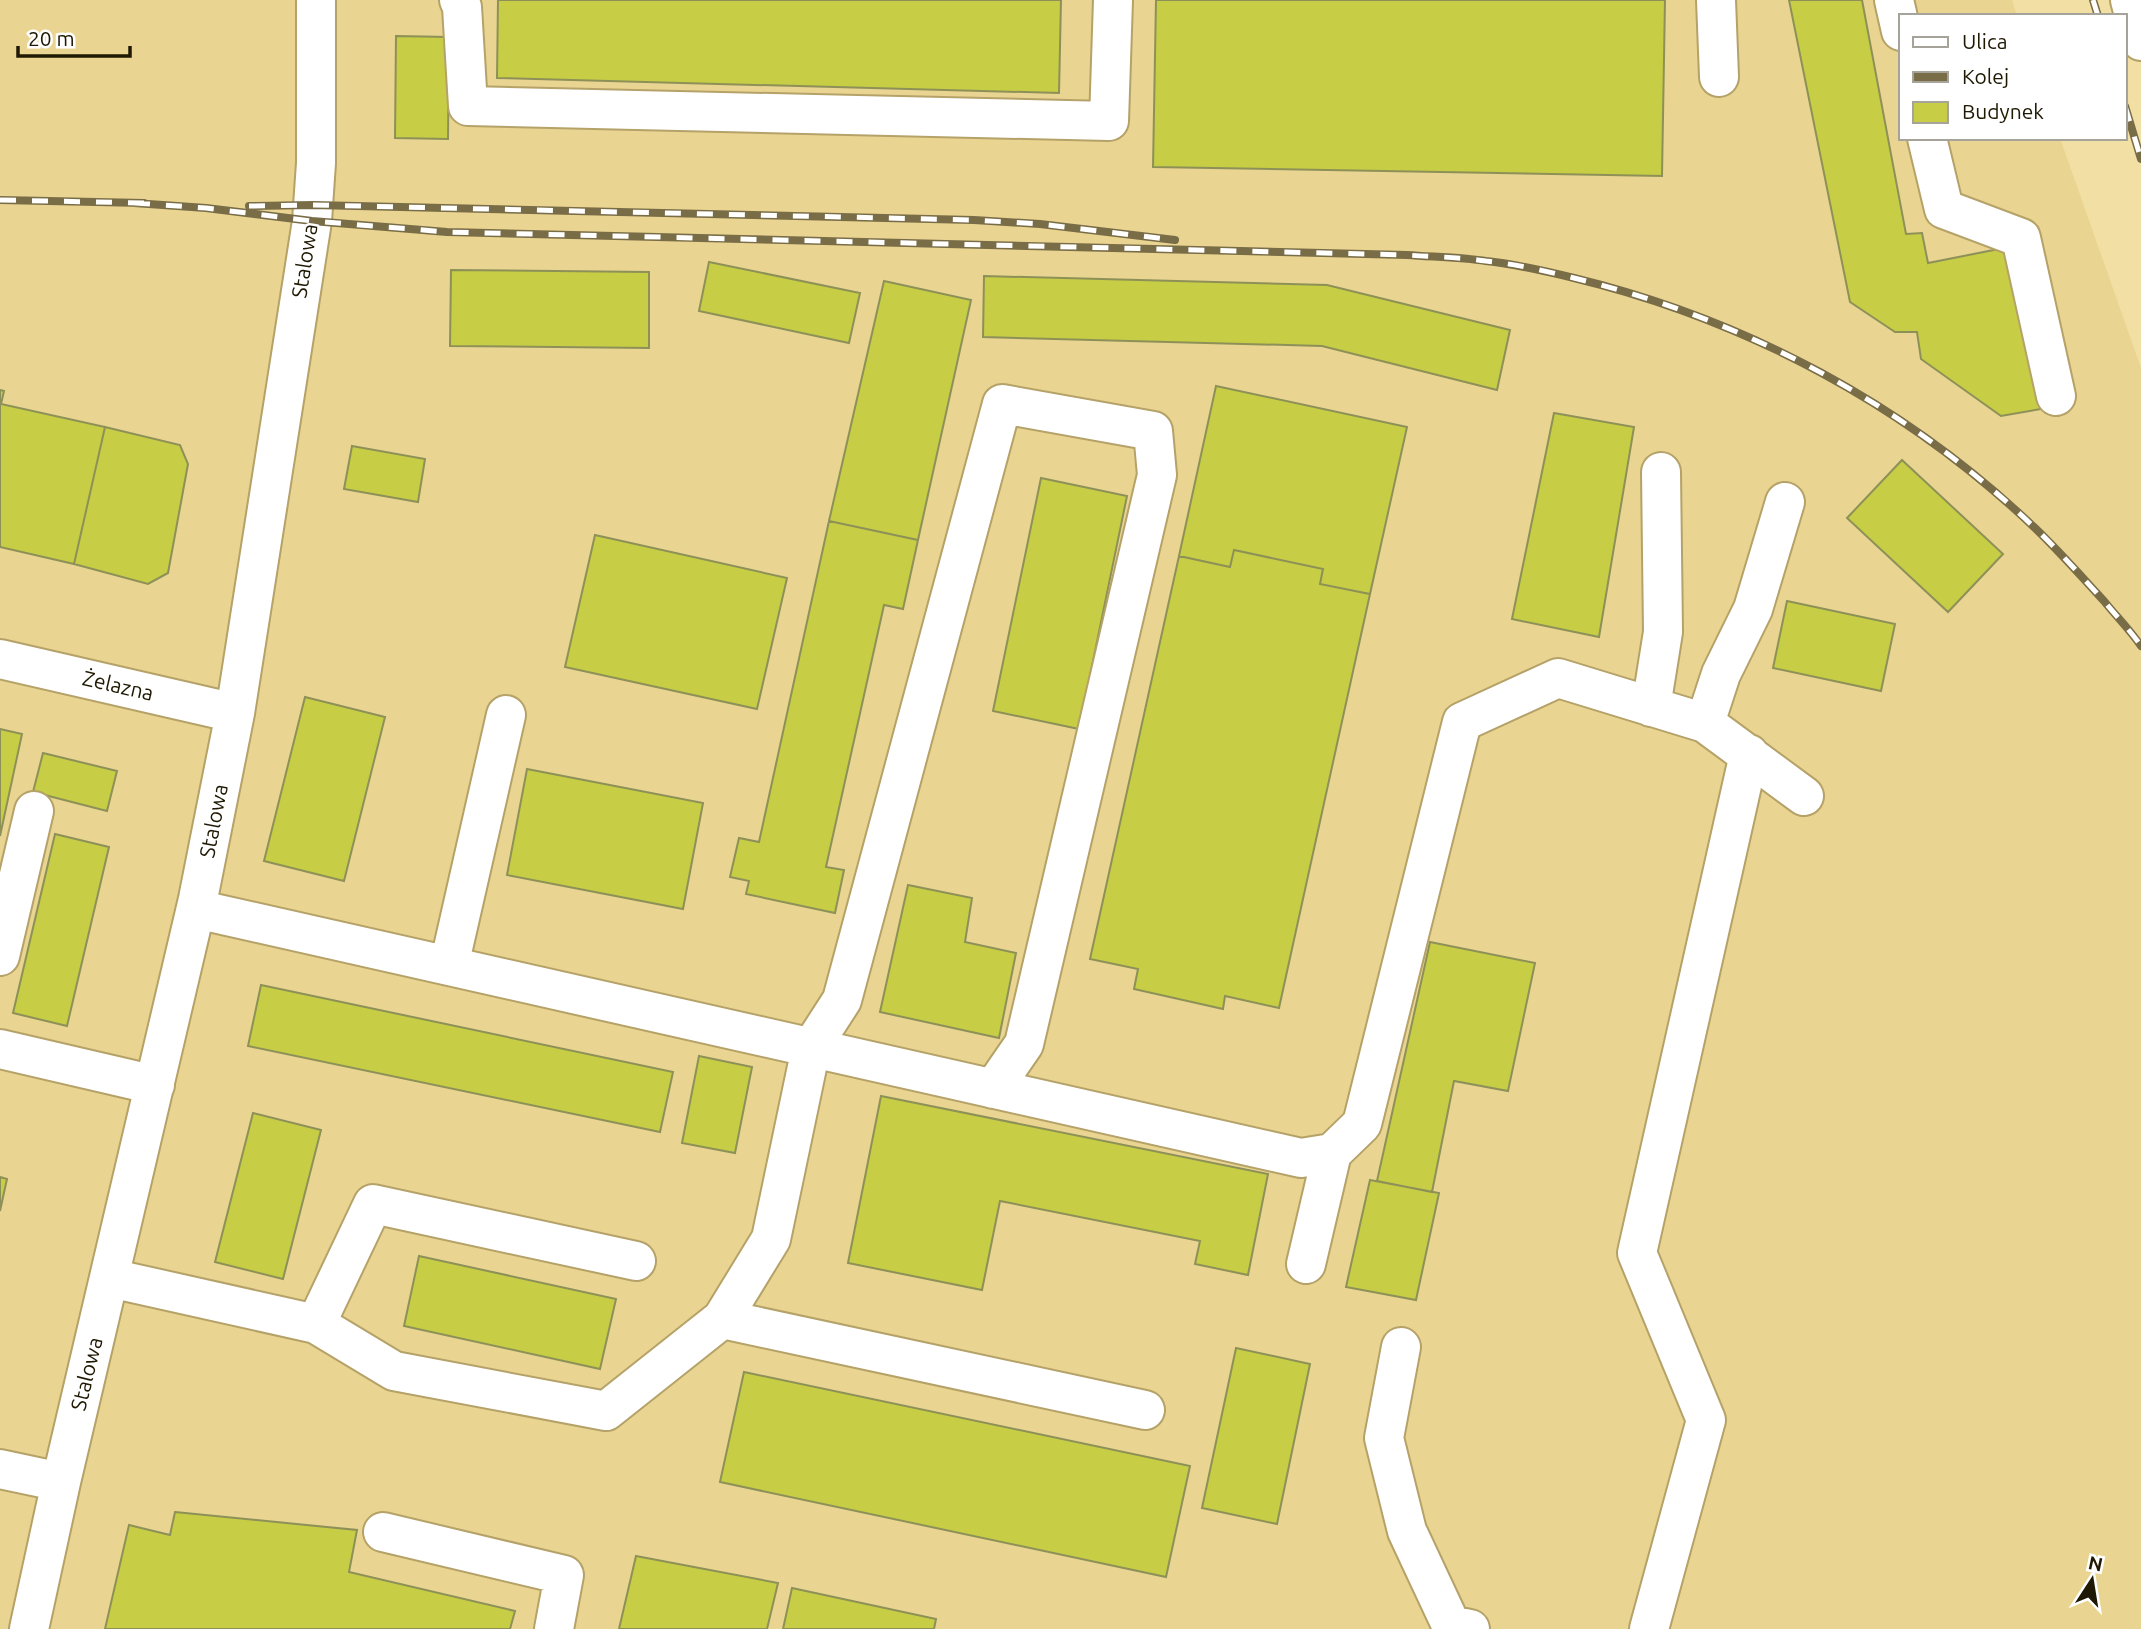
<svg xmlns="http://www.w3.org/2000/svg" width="2141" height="1629" viewBox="0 0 2141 1629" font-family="Ubuntu,sans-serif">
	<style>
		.built { fill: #ead491 }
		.building { fill: #c7cd45; stroke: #8d9158; stroke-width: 2 }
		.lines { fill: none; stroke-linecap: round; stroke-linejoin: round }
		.minor-casing { stroke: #b5a268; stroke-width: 42 }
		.minor { stroke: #fff; stroke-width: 38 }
		.rail-casing { stroke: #796d47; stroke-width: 8 }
		.rail { stroke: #fff; stroke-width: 5; stroke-dasharray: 16; stroke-linecap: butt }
		.labels { text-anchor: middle; stroke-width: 5; stroke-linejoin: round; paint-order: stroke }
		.street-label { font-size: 21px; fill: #1f1802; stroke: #fff }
	</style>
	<rect width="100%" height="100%" fill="#f2dfa3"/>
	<!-- built -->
	<path class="built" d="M0 0H2012L2017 16H1901V138H2060L2141 368V1629H0Z"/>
	<!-- building -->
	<path class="building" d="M498 0H1061L1059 93 497 78Z
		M1156 0H1665L1662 176 1153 167Z
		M1789 0H1862L1906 234 1922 233 1928 263 2014 246 2047 408 2001 416 1921 359 1917 332H1895L1850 302Z
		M396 36 449 37 448 139 395 138Z
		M709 262 860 293 849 343 699 311Z
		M451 270 649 272V348L450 346Z
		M984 276 1327 285 1510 330 1497 390 1322 346 983 337Z
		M884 281 971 300 918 540 829 521Z
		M1216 386 1407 427 1370 594 1320 584 1323 569 1234 550 1230 567 1179 556Z
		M0 390 4 391 1 404 105 427 74 564 0 547Z
		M1554 413 1634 427 1599 637 1512 619Z
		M105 427 180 445 188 464 168 573 148 584 74 564Z
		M352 446 425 459 418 502 344 489Z
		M1902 460 2003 554 1948 612 1847 518Z
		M1041 478 1127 496 1079 729 993 711Z
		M829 521 918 540 903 609 884 605 826 867 844 870 835 913 746 894 749 881 730 877 739 838 759 842Z
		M595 535 787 578 757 709 565 667Z
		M1234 550 1323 569 1320 584 1370 594 1279 1008 1225 996 1223 1009 1134 989 1138 969 1090 959 1179 556 1230 567Z
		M1787 601 1895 624 1881 691 1773 668Z
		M305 697 385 717 344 881 264 861Z
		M0 729 22 734 0 836Z
		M43 753 117 771 107 811 33 792Z
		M527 769 703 803 683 909 507 875Z
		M55 834 109 847 67 1026 13 1013Z
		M908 885 972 898 965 942 1016 953 999 1038 880 1012Z
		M1430 942 1535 963 1508 1091 1454 1081 1432 1192 1377 1181Z
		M261 985 673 1072 660 1132 248 1046Z
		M699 1056 752 1067 735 1153 682 1143Z
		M881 1096 1268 1174 1248 1275 1195 1264 1200 1241 1000 1201 982 1290 848 1263Z
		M253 1113 321 1130 283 1279 215 1262Z
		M0 1177 7 1179 0 1211Z
		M1370 1180 1439 1193 1416 1300 1346 1287Z
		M419 1256 616 1299 600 1369 404 1326Z
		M1236 1348 1310 1364 1277 1524 1202 1508Z
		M744 1372 1190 1466 1166 1577 720 1482Z
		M175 1512 357 1530 349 1572 515 1611 510 1629H105L129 1525 170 1535Z
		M636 1556 778 1583 767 1629H619Z
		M792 1588 936 1619 934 1629H783Z"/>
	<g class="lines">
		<defs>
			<path id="minor" d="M459 0 462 7 468 106 1109 121 1113 0
				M1716 0 1719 77
				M1894 0 1901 31
				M2130 0 2141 41
				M1927 138 1944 209 2021 238 2056 396
				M0 659 235 713
				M1651 707 1663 632 1661 472
				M1705 723 1721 674 1753 609 1785 502
				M196 909 1301 1158 1332 1153 1362 1124 1462 722 1558 678 1705 723 1804 796
				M0 956 34 811
				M449 966 506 715
				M0 1049 155 1085
				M1306 1264 1332 1153
				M110 1278 316 1324 394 1371 606 1411 722 1319 771 1239 811 1048 842 1000 1002 404 1153 431 1157 475 1024 1044 993 1089
				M722 1319 1145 1410
				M316 1324 373 1204 636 1261
				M1401 1347 1384 1438 1407 1531 1451 1625 1470 1629
				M0 1469 61 1482
				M383 1532 564 1575 554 1629
				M29 1629 61 1482 198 899 235 713 312 221 316 163V0
				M1649 1629 1706 1420 1637 1253 1749 754"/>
		</defs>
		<!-- minor casing -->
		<use href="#minor" class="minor-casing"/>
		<!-- minor -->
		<use href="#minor" class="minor"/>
		<defs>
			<path id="rail" d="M2093 0 2098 16
				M2125 106 2141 159
				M0 200 144 203
				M134 203 206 208 312 221 447 232 1407 255C1433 257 1460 257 1486 261 1516 264 1545 271 1574 278 1747 320 1906 405 2035 528 2059 551 2081 576 2104 601 2116 616 2130 630 2141 646
				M249 206 313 205 974 220 1040 224 1175 240"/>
		</defs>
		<!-- rail casing -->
		<use href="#rail" class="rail-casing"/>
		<!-- rail -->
		<use href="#rail" class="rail"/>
	</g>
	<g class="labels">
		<!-- street labels -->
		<g class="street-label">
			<text transform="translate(305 261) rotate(-81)" y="7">Stalowa</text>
			<text transform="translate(118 686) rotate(13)" y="7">Żelazna</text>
			<text transform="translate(214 821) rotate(-79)" y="7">Stalowa</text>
			<text transform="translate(87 1374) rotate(-76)" y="7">Stalowa</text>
		</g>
	</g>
	<!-- legend -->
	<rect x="1899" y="14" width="228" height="126" fill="#ffffff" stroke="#a5a39a" stroke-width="2"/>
	<rect x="1913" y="37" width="35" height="10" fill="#ffffff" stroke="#a5a39a" stroke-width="2"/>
	<text x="1962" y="49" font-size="21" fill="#1f1802">Ulica</text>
	<rect x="1913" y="72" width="35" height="10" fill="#796d47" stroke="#a5a39a" stroke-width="2"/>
	<text x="1962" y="84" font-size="21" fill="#1f1802">Kolej</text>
	<rect x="1913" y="102" width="35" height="21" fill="#c7cd45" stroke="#a5a39a" stroke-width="2"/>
	<text x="1962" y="119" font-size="21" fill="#1f1802">Budynek</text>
	<!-- north arrow -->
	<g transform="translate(2092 1580) rotate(12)" stroke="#ffffff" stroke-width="5" paint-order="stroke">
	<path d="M0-5L12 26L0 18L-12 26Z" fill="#1f1802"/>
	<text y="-10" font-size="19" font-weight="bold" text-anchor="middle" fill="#1f1802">N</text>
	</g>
	<!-- scale -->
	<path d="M18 46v10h112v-10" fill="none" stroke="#1f1802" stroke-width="3.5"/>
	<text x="28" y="46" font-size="21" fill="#1f1802" stroke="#ffffff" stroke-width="5" paint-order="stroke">20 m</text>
</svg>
